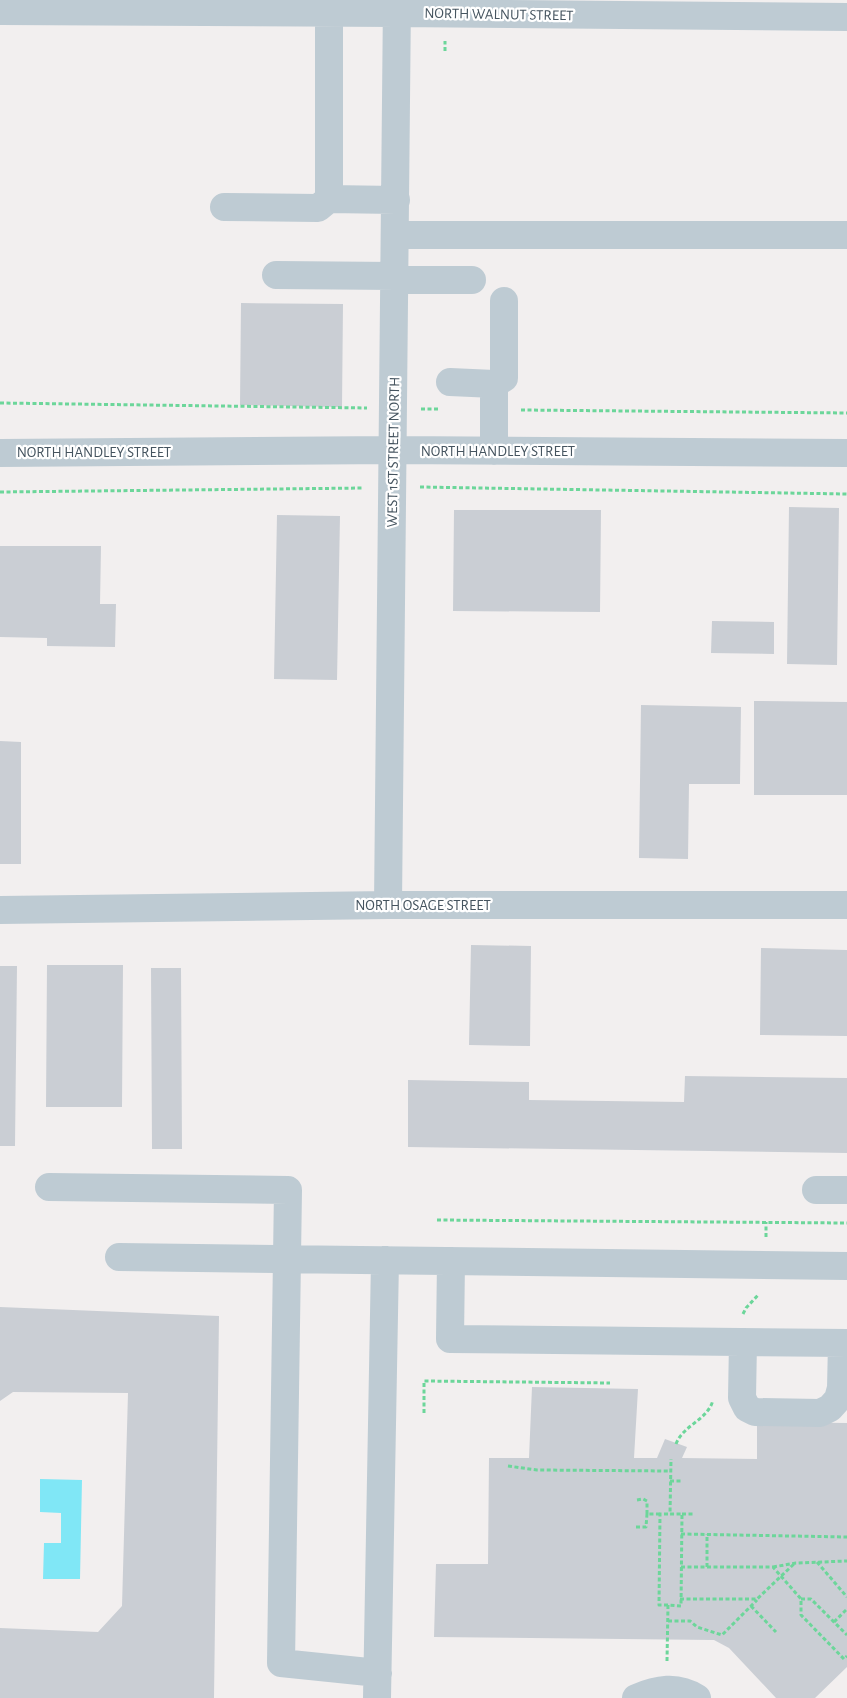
<svg xmlns="http://www.w3.org/2000/svg" width="847" height="1698" viewBox="0 0 847 1698" font-family="'Alegreya Sans',sans-serif">
	<style>
		.water { fill: #80e7f6 }
		.building { fill: #caced4 }
		.lines { fill: none; stroke-linecap: round; stroke-linejoin: round }
		.path { stroke: #6cd69a; stroke-width: 3; stroke-dasharray: 4 2.5; stroke-linecap: butt }
		.minor { stroke: #becbd3; stroke-width: 28 }
		.labels { text-anchor: middle; stroke-width: 4.5; stroke-linejoin: round; paint-order: stroke }
		.street-label { font-size: 15px; fill: #45545f; stroke: #fff }
	</style>
	<rect width="100%" height="100%" fill="#f2efef"/>
	<!-- water -->
	<path class="water" d="M40 1479 82 1480 80 1579H43L44 1543H61V1513L40 1512Z"/>
	<!-- building -->
	<path class="building" d="M241 303 343 304 342 407 240 405Z
		M789 507 839 508 837 665 787 664Z
		M454 510H601L600 612 453 611Z
		M277 515 340 516 337 680 274 679Z
		M0 546H101L100 604H116L115 647 47 646V638L0 637Z
		M712 621 774 622V654L711 653Z
		M754 701 847 702V795H754Z
		M641 705 741 707 740 784H689L688 859 639 858Z
		M0 741 21 742V864H0Z
		M471 945 531 946 530 1046 469 1045Z
		M761 948 847 950V1036L760 1035Z
		M47 965H123L122 1107H46Z
		M0 966H17L15 1146H0Z
		M151 968H181L182 1149H152Z
		M685 1076 847 1078V1153L408 1147V1080L529 1082V1100L684 1102Z
		M0 1307 219 1316 214 1698H0V1628L98 1632 122 1606 128 1393 13 1392 0 1401Z
		M532 1387 638 1389 634 1458H657L665 1439 687 1447 682 1458 757 1459V1422L847 1423V1667L815 1698H776L729 1648 714 1640 434 1637 436 1564H488L489 1458H529Z"/>
	<g class="lines">
		<!-- path -->
		<path class="path" d="M445 51V41
			M0 403 367 408
			M421 409H439
			M521 410 847 413
			M420 487 847 494
			M0 492 364 488
			M437 1220 847 1223
			M766 1237V1222
			M743 1314 746 1308 759 1294
			M424 1413V1381L610 1383
			M676 1444C683 1425 708 1420 713 1400
			M508 1466 537 1470 671 1471
			M670 1481H681
			M637 1500 643 1499 647 1501V1514H660
			M682 1514H694
			M636 1527H646L647 1514
			M681 1534 847 1537
			M817 1562 847 1597
			M681 1567H773L801 1599V1615L844 1659 847 1656
			M707 1567V1534
			M773 1567 796 1563 847 1561
			M680 1599H757L795 1563
			M801 1599H811L847 1635
			M668 1605H659L660 1514H670
			M751 1606 776 1632
			M668 1621H690L697 1627 722 1635 757 1600
			M834 1622 847 1609
			M667 1661 668 1605 681 1606 682 1514H670L671 1459"/>
		<!-- minor -->
		<path class="minor" d="M0 11 397 13 847 17
			M329 199 396 200
			M224 207 318 208 329 199V13
			M395 235H847
			M276 275 395 276
			M395 280H472
			M450 382 494 384 504 378V301
			M494 451V384
			M0 453 393 450 847 453
			M388 905 397 0
			M0 910 388 905H847
			M49 1187 288 1190 281 1663 378 1673
			M816 1190H847
			M119 1257 847 1266
			M451 1261 450 1339 847 1343
			M743 1342 742 1398 747 1408 755 1412 820 1413 830 1408 838 1399 841 1388 842 1343
			M377 1698 385 1260
			M636 1698C657 1689 677 1685 697 1698"/>
	</g>
	<g class="labels">
		<!-- street labels -->
		<g class="street-label">
			<text transform="translate(499 14) rotate(1)" y="5">NORTH WALNUT STREET</text>
			<text x="498" y="456">NORTH HANDLEY STREET</text>
			<text x="94" y="457">NORTH HANDLEY STREET</text>
			<text transform="translate(393 452) rotate(-89)" y="5">WEST 1ST STREET NORTH</text>
			<text x="423" y="910">NORTH OSAGE STREET</text>
		</g>
	</g>
</svg>
